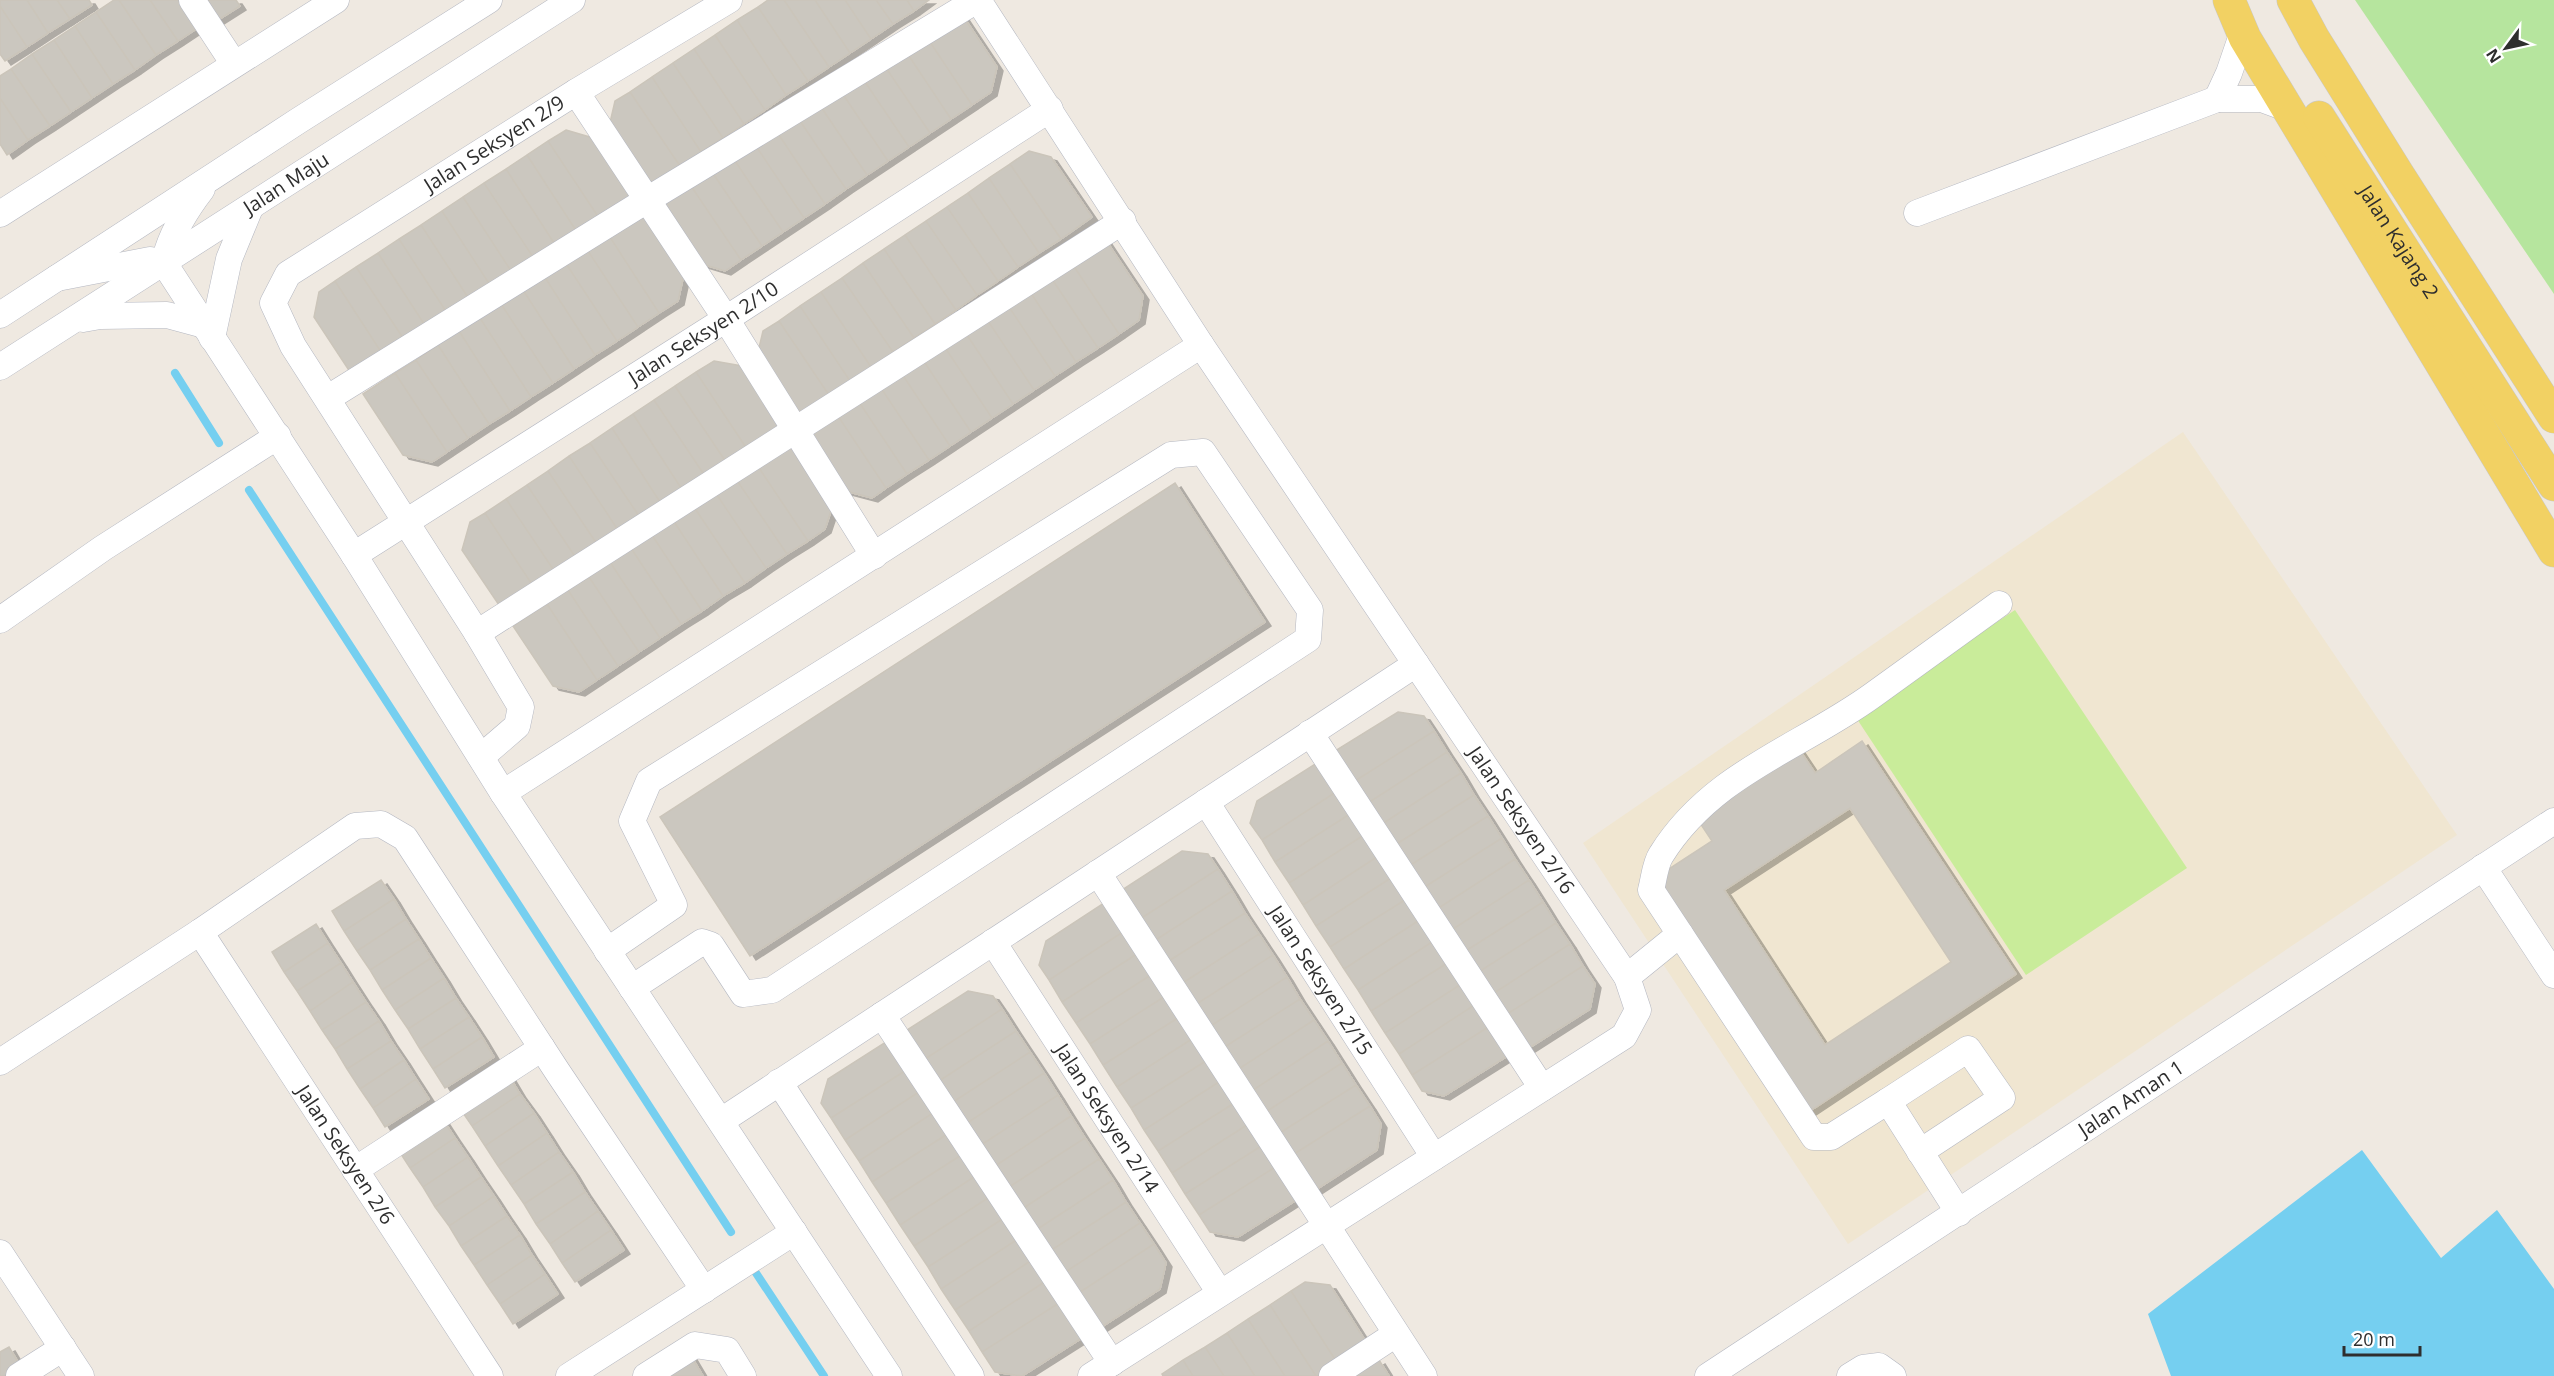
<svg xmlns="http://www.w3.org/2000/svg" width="2554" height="1376" viewBox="0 0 2554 1376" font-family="'Open Sans',sans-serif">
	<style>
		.education { fill: #f0e6d1 }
		.green { fill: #b6e59e }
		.pitch { fill: #c9ec9a }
		.water { fill: #75cff0 }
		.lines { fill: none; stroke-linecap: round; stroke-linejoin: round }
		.stream { stroke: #75cff0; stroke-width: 8 }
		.building { fill: #cbc7bf; stroke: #cbc5ba; stroke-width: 1.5; fill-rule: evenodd; filter: url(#shadow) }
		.minor-casing { stroke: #b4b7c1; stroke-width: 27 }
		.major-casing { stroke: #c9c9c9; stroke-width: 33 }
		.minor { stroke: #fff; stroke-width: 26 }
		.major { stroke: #f2d163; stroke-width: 32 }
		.labels { text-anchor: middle; stroke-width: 4.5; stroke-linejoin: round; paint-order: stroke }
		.street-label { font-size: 20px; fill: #2e2e2e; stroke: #fff }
	</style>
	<defs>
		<filter id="shadow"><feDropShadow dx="6" dy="4" stdDeviation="0" flood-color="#0004"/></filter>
	</defs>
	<rect width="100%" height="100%" fill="#efe9e1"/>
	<!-- education -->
	<path class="education" d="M2183 432 2457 835 1848 1244 1583 843Z"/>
	<!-- green -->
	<path class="green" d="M2355 0H2554V294Z"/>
	<!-- pitch -->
	<path class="pitch" d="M2015 610 2187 868 2026 975 1855 716Z"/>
	<!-- water -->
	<path class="water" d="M2362 1150 2441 1258 2497 1210 2554 1289V1376H2171L2148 1314Z"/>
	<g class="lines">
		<!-- stream -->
		<path class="stream" d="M175 373 219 443
			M249 490 731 1232
			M756 1273 824 1376"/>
	</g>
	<!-- building -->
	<path class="building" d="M0 0H27L48 33 27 47 0 6Z
		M27 0H57L70 19 48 33Z
		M57 0H89L92 5 70 19Z
		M114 0H119L156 55 135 70 96 12Z
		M119 0H150L178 41 156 55Z
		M150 0H181L199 27 178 41Z
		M205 0H236L240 6 218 20Z
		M768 0H784L829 67 808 81 758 7Z
		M784 0H815L850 53 829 67Z
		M815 0H845L871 39 850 53Z
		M845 0H876L893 24 871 39Z
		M876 0H907L914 11 893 24Z
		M907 0H929L914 11Z
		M955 4 997 67 991 92 972 105 920 27Z
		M0 6 27 47 5 61 0 54Z
		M758 7 808 81 786 95 737 20Z
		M96 12 135 70 113 84 75 26Z
		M737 20 786 95 765 110 715 35Z
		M75 26 113 84 92 98 54 40Z
		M920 27 972 105 951 119 899 41Z
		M715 35 765 110 744 124 694 49Z
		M54 40 92 98 71 112 32 54Z
		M899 41 951 119 930 133 878 56Z
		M694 49 744 124 723 138 673 63Z
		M32 54 71 112 50 126 11 69Z
		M878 56 930 133 909 147 857 70Z
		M673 63 723 138 701 152 652 77Z
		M11 69 50 126 28 140 0 98V76Z
		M857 70 909 147 888 161 836 84Z
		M652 77 701 152 680 166 630 92Z
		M836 84 888 161 867 175 815 98Z
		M630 92 680 166 649 187 609 127 615 101Z
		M0 98 28 140 7 155 0 144Z
		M815 98 867 175 846 189 794 112Z
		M794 112 846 189 825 204 773 126Z
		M773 126 825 204 804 218 752 140Z
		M566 130 593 138 632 196 599 218 548 141Z
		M752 140 804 218 783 232 731 155Z
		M548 141 599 218 577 232 527 155Z
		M1029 151 1051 157 1092 217 1061 239 1010 164Z
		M527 155 577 232 556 246 506 169Z
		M731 155 783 232 762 246 710 169Z
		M1010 164 1061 239 1039 253 989 178Z
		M506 169 556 246 535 260 484 183Z
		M710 169 762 246 741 260 689 183Z
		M989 178 1039 253 1018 267 968 193Z
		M484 183 535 260 513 274 463 197Z
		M689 183 741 260 725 271 699 263 659 203Z
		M968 193 1018 267 998 281 947 207Z
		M463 197 513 274 492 288 442 211Z
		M947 207 998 281 977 295 926 221Z
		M442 211 492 288 471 302 421 225Z
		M643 211 684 274 678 301 659 313 608 234Z
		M926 221 977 295 956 310 905 235Z
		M421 225 471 302 449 316 399 239Z
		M608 234 659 313 638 327 586 248Z
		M905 235 956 310 935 324 884 249Z
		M1103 236 1143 296 1139 320 1119 334 1069 259Z
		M399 239 449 316 428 330 378 253Z
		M586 248 638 327 617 341 565 262Z
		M884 249 935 324 914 338 863 263Z
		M378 253 428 330 407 344 356 267Z
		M1069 259 1119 334 1098 348 1048 273Z
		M565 262 617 341 595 355 544 276Z
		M863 263 914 338 893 352 842 278Z
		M356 267 407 344 385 358 335 281Z
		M1048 273 1098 348 1076 362 1027 287Z
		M544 276 595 355 574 369 523 290Z
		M842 278 893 352 871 367 821 292Z
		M335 281 385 358 354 378 314 317 319 292Z
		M1027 287 1076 362 1055 376 1005 301Z
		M523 290 574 369 553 383 501 304Z
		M821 292 871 367 850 381 800 306Z
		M1005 301 1055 376 1034 390 984 315Z
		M501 304 553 383 531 397 480 318Z
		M800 306 850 381 829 395 779 321Z
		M984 315 1034 390 1013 404 963 329Z
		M480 318 531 397 510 411 459 331Z
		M779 321 829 395 801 415 758 352 763 331Z
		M963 329 1013 404 992 418 942 343Z
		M459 331 510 411 489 424 438 345Z
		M942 343 992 418 971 432 921 357Z
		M438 345 489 424 468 438 416 360Z
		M921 357 971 432 950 446 900 371Z
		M416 360 468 438 447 452 395 373Z
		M714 361 742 366 781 425 747 449 696 372Z
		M900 371 950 446 929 460 879 385Z
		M696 372 747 449 726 462 675 386Z
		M395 373 447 452 432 462 403 455 363 394Z
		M879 385 929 460 907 474 857 399Z
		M675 386 726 462 705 476 654 400Z
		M857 399 907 474 886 488 836 413Z
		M654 400 705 476 683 491 633 414Z
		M836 413 886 488 872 498 846 491 808 432Z
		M633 414 683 491 662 505 612 428Z
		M612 428 662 505 641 519 590 443Z
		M792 442 833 505 825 529 808 541 757 465Z
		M590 443 641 519 620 533 569 456Z
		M569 456 620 533 599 547 548 471Z
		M757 465 808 541 787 554 736 479Z
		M548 471 599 547 578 561 527 485Z
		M736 479 787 554 766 568 715 492Z
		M1175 483 1265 622 750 956 660 817Z
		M527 485 578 561 557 575 506 499Z
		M715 492 766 568 745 583 694 507Z
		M506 499 557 575 535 589 485 513Z
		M694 507 745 583 723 596 673 520Z
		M485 513 535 589 503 611 462 550 470 522Z
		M673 520 723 596 702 611 652 535Z
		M652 535 702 611 681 624 631 548Z
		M631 548 681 624 660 638 610 562Z
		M610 562 660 638 639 652 589 577Z
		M589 577 639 652 618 666 568 590Z
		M568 590 618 666 597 680 547 604Z
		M547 604 597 680 579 692 553 686 513 626Z
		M1398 712 1424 716 1434 731 1355 781 1335 751Z
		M1434 731 1447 752 1368 803 1355 781Z
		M1862 741 2016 974 1810 1111 1655 878 1712 841 1696 817 1799 749 1815 773ZM1850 808 1951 962 1825 1045 1724 890Z
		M1447 752 1461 773 1382 824 1368 803Z
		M1320 761 1339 790 1262 840 1250 823 1257 801Z
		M1461 773 1474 795 1395 845 1382 824Z
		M1339 790 1353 812 1275 862 1262 840Z
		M1474 795 1488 816 1409 866 1395 845Z
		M1353 812 1367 833 1289 883 1275 862Z
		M1488 816 1502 838 1423 888 1409 866Z
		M1367 833 1380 855 1303 905 1289 883Z
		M1502 838 1515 859 1437 909 1423 888Z
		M1182 851 1208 854 1218 869 1140 919 1122 890Z
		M1380 855 1394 876 1316 926 1303 905Z
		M1515 859 1529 880 1450 931 1437 909Z
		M1218 869 1232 891 1154 941 1140 919Z
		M1394 876 1408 898 1330 947 1316 926Z
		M381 880 394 899 344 931 332 911Z
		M1529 880 1543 902 1464 952 1450 931Z
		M1232 891 1245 913 1167 962 1154 941Z
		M1408 898 1421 919 1344 969 1330 947Z
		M394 899 406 919 357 951 344 931Z
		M1107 901 1126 930 1049 980 1039 965 1046 941Z
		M1543 902 1556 923 1477 973 1464 952Z
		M1245 913 1259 934 1181 984 1167 962Z
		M406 919 419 939 370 970 357 951Z
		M1421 919 1435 940 1358 990 1344 969Z
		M1556 923 1570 944 1491 995 1477 973Z
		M316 924 328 943 284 972 272 952Z
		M1126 930 1140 952 1062 1002 1049 980Z
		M1259 934 1273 955 1195 1005 1181 984Z
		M419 939 431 958 382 990 370 970Z
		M1435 940 1449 962 1371 1011 1358 990Z
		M328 943 341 963 297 991 284 972Z
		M1570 944 1583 966 1504 1016 1491 995Z
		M1140 952 1154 973 1076 1023 1062 1002Z
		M1273 955 1287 977 1209 1027 1195 1005Z
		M431 958 444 978 395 1010 382 990Z
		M1449 962 1463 983 1385 1033 1371 1011Z
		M341 963 353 982 310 1011 297 991Z
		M1583 966 1595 984 1590 1009 1526 1050 1504 1016Z
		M1154 973 1167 995 1090 1044 1076 1023Z
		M1287 977 1300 999 1223 1048 1209 1027Z
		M444 978 456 998 408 1029 395 1010Z
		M353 982 366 1002 322 1030 310 1011Z
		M1463 983 1476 1004 1399 1054 1385 1033Z
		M968 991 993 996 1002 1009 925 1059 907 1030Z
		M1167 995 1181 1016 1103 1065 1090 1044Z
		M456 998 469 1017 420 1049 408 1029Z
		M1300 999 1314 1020 1237 1070 1223 1048Z
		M366 1002 379 1021 335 1049 322 1030Z
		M1476 1004 1490 1026 1412 1075 1399 1054Z
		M1002 1009 1016 1031 939 1081 925 1059Z
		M1181 1016 1195 1037 1117 1087 1103 1065Z
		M469 1017 482 1037 433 1069 420 1049Z
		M1314 1020 1328 1041 1250 1092 1237 1070Z
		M379 1021 391 1041 347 1069 335 1049Z
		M1490 1026 1509 1055 1444 1096 1422 1091 1412 1075Z
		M1016 1031 1030 1052 953 1102 939 1081Z
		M482 1037 494 1057 445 1088 433 1069Z
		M1195 1037 1209 1059 1131 1108 1117 1087Z
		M889 1040 908 1069 831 1118 821 1103 828 1079Z
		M391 1041 404 1060 360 1089 347 1069Z
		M1328 1041 1342 1063 1264 1113 1250 1092Z
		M1030 1052 1044 1073 967 1123 953 1102Z
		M1209 1059 1222 1080 1144 1130 1131 1108Z
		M404 1060 416 1079 373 1108 360 1089Z
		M1342 1063 1356 1085 1278 1134 1264 1113Z
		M908 1069 922 1090 845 1140 831 1118Z
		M1044 1073 1058 1095 981 1145 967 1123Z
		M508 1074 520 1094 472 1126 459 1107Z
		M416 1079 429 1099 385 1127 373 1108Z
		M1222 1080 1236 1102 1158 1151 1144 1130Z
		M1356 1085 1370 1106 1291 1156 1278 1134Z
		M922 1090 936 1111 859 1161 845 1140Z
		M520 1094 534 1113 485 1146 472 1126Z
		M1058 1095 1071 1116 995 1166 981 1145Z
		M1236 1102 1250 1123 1172 1173 1158 1151Z
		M1370 1106 1381 1124 1377 1150 1314 1191 1291 1156Z
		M936 1111 949 1133 872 1182 859 1161Z
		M534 1113 547 1133 498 1166 485 1146Z
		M1071 1116 1085 1138 1009 1187 995 1166Z
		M442 1118 455 1138 410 1168 397 1148Z
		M1250 1123 1263 1145 1185 1194 1172 1173Z
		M547 1133 559 1152 511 1185 498 1166Z
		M949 1133 963 1154 886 1203 872 1182Z
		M455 1138 468 1157 423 1187 410 1168Z
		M1085 1138 1099 1159 1022 1209 1009 1187Z
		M1263 1145 1277 1166 1199 1215 1185 1194Z
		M559 1152 573 1172 524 1204 511 1185Z
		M963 1154 977 1175 900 1225 886 1203Z
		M468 1157 481 1177 435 1207 423 1187Z
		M1099 1159 1113 1180 1036 1230 1022 1209Z
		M1277 1166 1298 1199 1238 1237 1210 1232 1199 1215Z
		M573 1172 585 1192 536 1224 524 1204Z
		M977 1175 991 1196 914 1246 900 1225Z
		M481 1177 494 1196 449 1226 435 1207Z
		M1113 1180 1126 1202 1050 1251 1036 1230Z
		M585 1192 598 1211 550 1244 536 1224Z
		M494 1196 507 1216 461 1246 449 1226Z
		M991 1196 1004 1218 928 1267 914 1246Z
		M1126 1202 1140 1223 1064 1273 1050 1251Z
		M598 1211 611 1230 562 1263 550 1244Z
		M507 1216 520 1235 474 1265 461 1246Z
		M1004 1218 1018 1239 941 1289 928 1267Z
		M1140 1223 1154 1244 1077 1294 1064 1273Z
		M611 1230 624 1250 575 1282 562 1263Z
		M520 1235 532 1255 487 1285 474 1265Z
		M1018 1239 1032 1260 955 1310 941 1289Z
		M1154 1244 1166 1263 1160 1289 1100 1328 1077 1294Z
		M532 1255 545 1274 500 1304 487 1285Z
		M1032 1260 1046 1281 969 1331 955 1310Z
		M545 1274 558 1294 513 1324 500 1304Z
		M1046 1281 1059 1303 982 1352 969 1331Z
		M1305 1282 1330 1285 1368 1345 1338 1364 1291 1291Z
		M1291 1291 1338 1364 1320 1376H1316L1270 1305Z
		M1059 1303 1082 1338 1022 1376 995 1372 982 1352Z
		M1270 1305 1316 1376H1285L1248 1319Z
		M1248 1319 1285 1376H1255L1227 1333Z
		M1227 1333 1255 1376H1224L1205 1347Z
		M9 1347 21 1367 7 1376H0V1352Z
		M1205 1347 1224 1376H1193L1183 1360Z
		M691 1356 703 1376H658Z
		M1183 1360 1193 1376H1163L1162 1374Z
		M1379 1360 1389 1376H1355Z"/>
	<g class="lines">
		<defs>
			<g id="minor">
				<path d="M192 0 234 64"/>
				<path id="s1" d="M978 0 1201 345 1627 977 1638 1010 1624 1036 1091 1376"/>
				<path d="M576 92 726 319 874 556"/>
				<path d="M2217 99 2229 73 2243 32"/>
				<path d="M1917 213 2217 99H2262L2289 109"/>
				<path d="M0 214 336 0"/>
				<path d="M164 263C170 236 185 211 202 189"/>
				<path d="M57 278 150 260 164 263 354 555 503 793 889 1376"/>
				<path d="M0 315 298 121 489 0"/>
				<path d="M83 319 100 316 167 315 204 325"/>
				<path d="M212 338 229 259 250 208"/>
				<path id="s2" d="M0 367 572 0"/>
				<path d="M328 398 647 200 977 0"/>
				<path id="s3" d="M354 555 726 319 1050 109"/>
				<path d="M0 620 103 548 278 436"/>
				<path d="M477 633 1123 221"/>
				<path d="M1310 733 1542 1088"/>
				<path id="s4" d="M481 757 517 726 521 707 477 633 293 346 273 303 288 274 576 92 729 0"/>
				<path d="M503 793 1201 345"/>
				<path id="s5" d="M1206 802 1434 1157"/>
				<path d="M2483 867 2554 975"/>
				<path d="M1098 873 1424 1376"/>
				<path id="s6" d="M200 932 490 1376"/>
				<path id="s7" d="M993 942 1220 1293"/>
				<path d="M607 951 674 905 632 821 649 781 1171 455 1203 452 1310 610 1308 639 772 990 743 994 711 945 702 942 632 988"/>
				<path d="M1627 977 1680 934"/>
				<path d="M882 1015 1112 1363"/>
				<path d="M0 1062 200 932 355 826 381 824 405 838 557 1071 704 1290"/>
				<path d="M779 1082 971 1376"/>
				<path d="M1888 1101 1968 1049 2002 1098 1920 1152"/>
				<path d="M721 1121 1416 664"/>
				<path d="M355 1170 542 1048"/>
				<path d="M1959 1213 1888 1101 1831 1137H1814L1651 890C1654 879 1655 864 1661 855 1712 773 1800 748 1873 695 1915 665 1957 634 1999 604"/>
				<path d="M0 1253 81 1376"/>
				<path d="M19 1376 63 1348"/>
				<path d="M569 1376 794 1232"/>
				<path d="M646 1376 695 1345 727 1350 743 1376"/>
				<path d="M1332 1376 1396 1334"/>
				<path id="s8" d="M1708 1376 2554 821"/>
				<path d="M1850 1376 1863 1368 1879 1366 1893 1376"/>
			</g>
			<g id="major">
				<path d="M2229 0 2245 38 2554 551"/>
				<path d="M2293 0 2314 39 2398 174 2554 417"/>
				<path id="s9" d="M2319 117 2554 485"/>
			</g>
		</defs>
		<!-- minor casing -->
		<use href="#minor" class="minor-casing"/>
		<!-- major casing -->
		<use href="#major" class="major-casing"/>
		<!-- minor -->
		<use href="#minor" class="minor"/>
		<!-- major -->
		<use href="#major" class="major"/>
	</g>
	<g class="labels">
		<!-- street labels -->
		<g class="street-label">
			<text dy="7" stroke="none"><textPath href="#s4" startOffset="818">Jalan Seksyen 2/9</textPath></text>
			<text dy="7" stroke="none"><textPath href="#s2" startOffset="340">Jalan Maju</textPath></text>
			<text dy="7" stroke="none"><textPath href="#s9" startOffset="148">Jalan Kajang 2</textPath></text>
			<text dy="7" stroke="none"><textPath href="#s3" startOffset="414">Jalan Seksyen 2/10</textPath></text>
			<text dy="7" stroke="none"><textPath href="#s1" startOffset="984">Jalan Seksyen 2/16</textPath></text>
			<text dy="7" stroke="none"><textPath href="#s5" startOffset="212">Jalan Seksyen 2/15</textPath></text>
			<text dy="7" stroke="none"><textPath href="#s8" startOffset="506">Jalan Aman 1</textPath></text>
			<text dy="7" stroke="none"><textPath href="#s7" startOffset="210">Jalan Seksyen 2/14</textPath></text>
			<text dy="7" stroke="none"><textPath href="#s6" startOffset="266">Jalan Seksyen 2/6</textPath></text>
		</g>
	</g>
	<!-- north arrow -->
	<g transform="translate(2506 48) rotate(237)" stroke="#ffffff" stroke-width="4.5" paint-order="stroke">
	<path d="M0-4.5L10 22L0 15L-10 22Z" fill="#2e2e2e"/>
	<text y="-9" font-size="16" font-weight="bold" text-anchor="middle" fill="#2e2e2e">N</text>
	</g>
	<!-- scale -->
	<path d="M2344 1346v9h76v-9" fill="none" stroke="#2e2e2e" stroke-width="3"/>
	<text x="2353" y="1346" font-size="18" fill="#2e2e2e" stroke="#ffffff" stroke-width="4.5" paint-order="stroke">20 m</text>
</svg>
